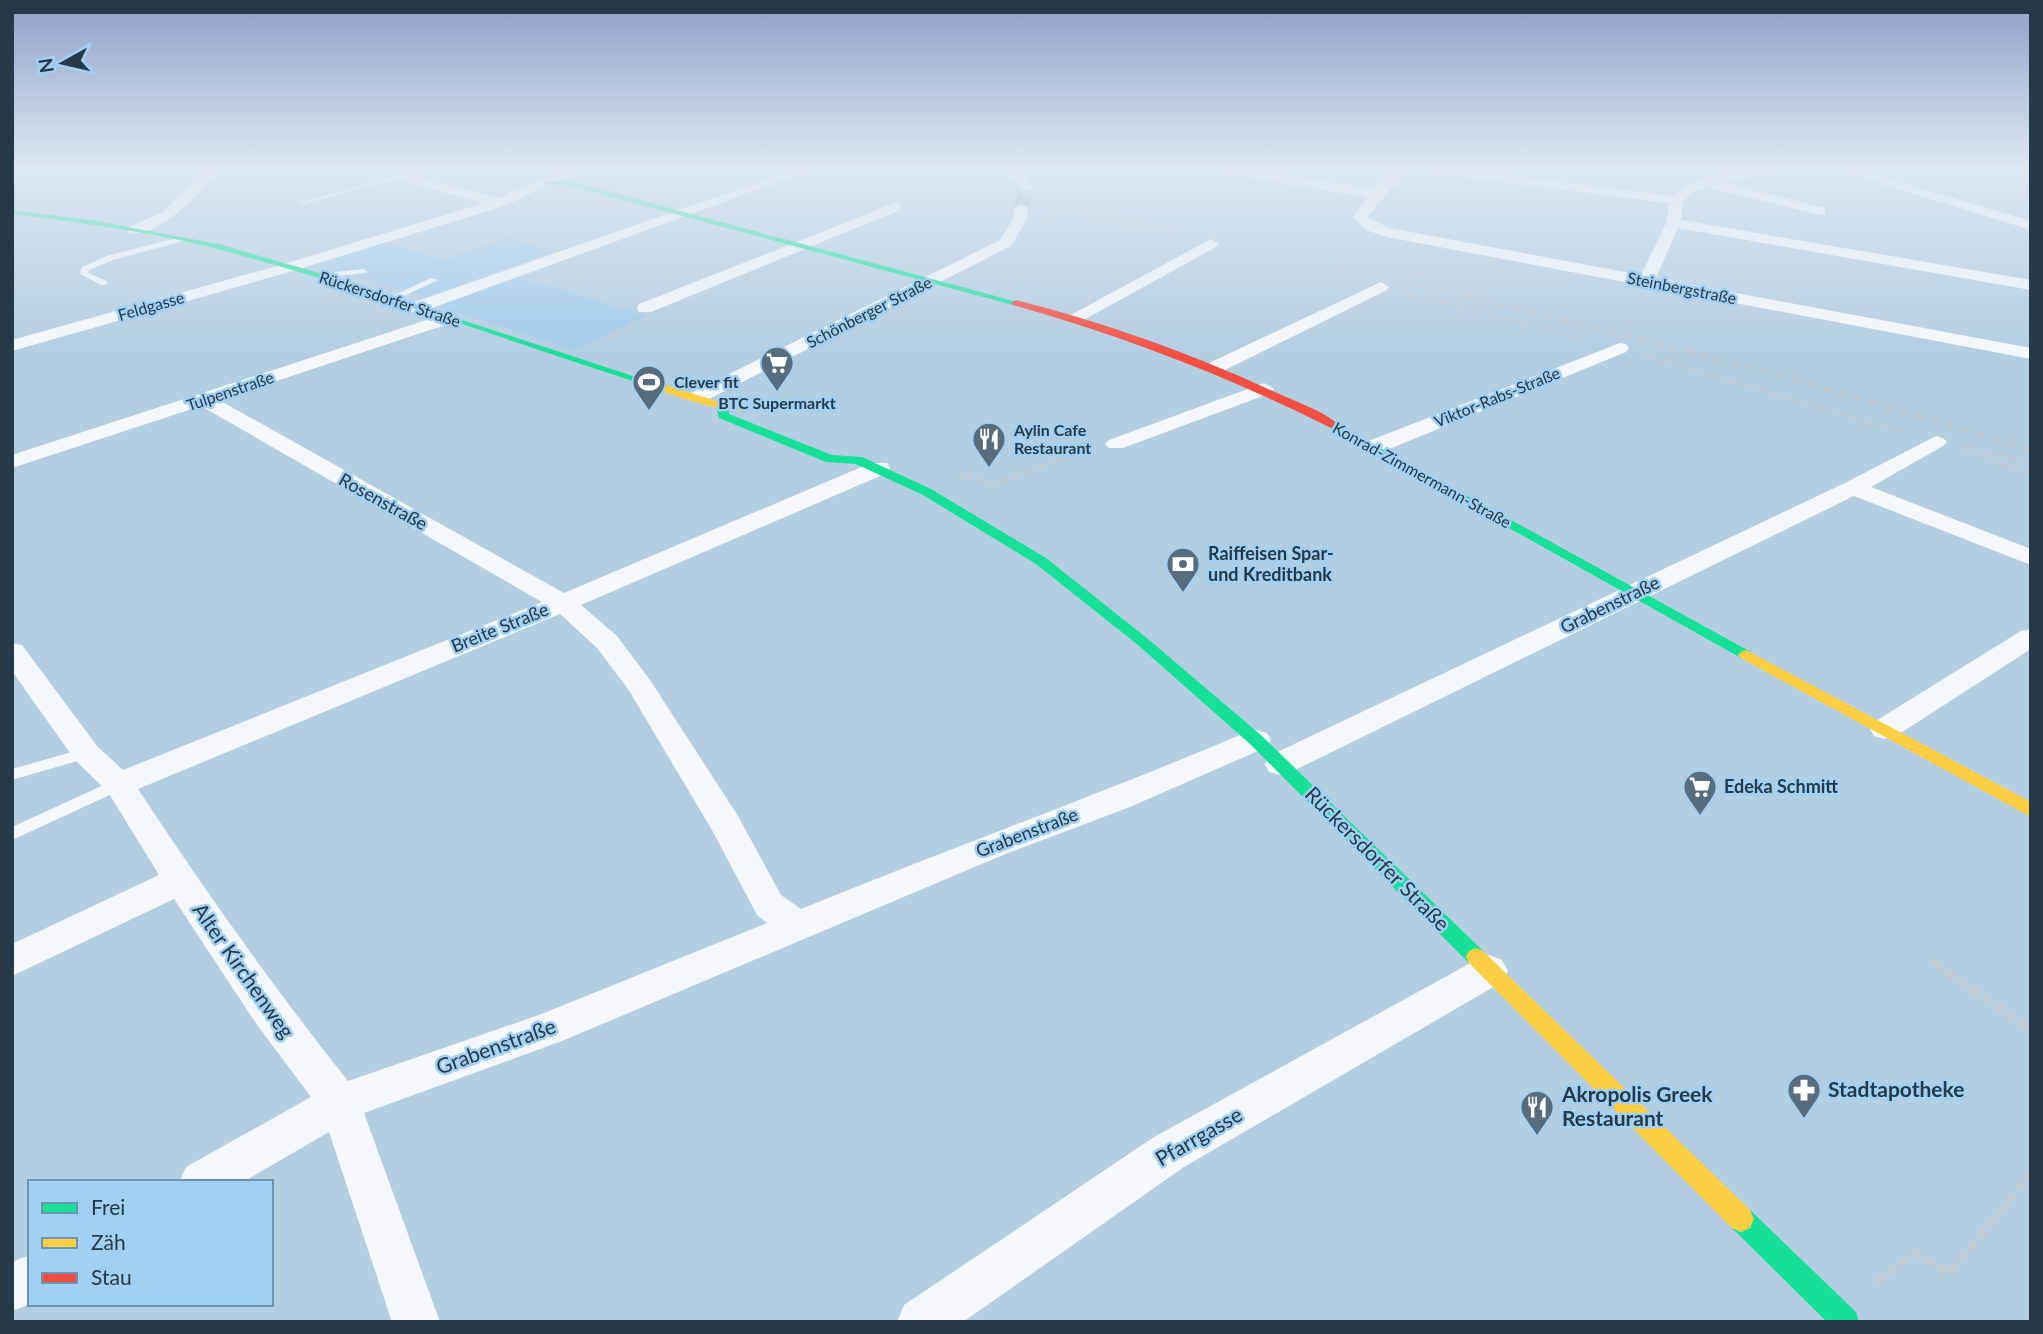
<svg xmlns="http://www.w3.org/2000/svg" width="2043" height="1334" viewBox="0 0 2043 1334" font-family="Lato,sans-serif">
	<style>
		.built { fill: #a1cbea }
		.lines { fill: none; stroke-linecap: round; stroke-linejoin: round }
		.street-tunnel { stroke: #97afc2; stroke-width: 15; stroke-dasharray: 15 7; stroke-linecap: butt }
		.path-far3 { stroke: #c4ccd3; stroke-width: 2.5; stroke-dasharray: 3.5 2; stroke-linecap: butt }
		.path-far2 { stroke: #c4ccd3; stroke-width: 3.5; stroke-dasharray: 6 3.5; stroke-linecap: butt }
		.path-far1 { stroke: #c4ccd3; stroke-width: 5; stroke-dasharray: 8 4.5; stroke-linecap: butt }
		.path { stroke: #c4ccd3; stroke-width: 7; stroke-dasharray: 10 5; stroke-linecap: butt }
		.lane { fill: #f4f8fa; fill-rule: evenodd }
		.street { fill: #f4f8fa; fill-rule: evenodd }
		.fast { fill: #16e098; fill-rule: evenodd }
		.slow { fill: #ffcf43; fill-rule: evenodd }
		.jam { fill: #f24e42; fill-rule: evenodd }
		.rail-far1 { stroke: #c2cad1; stroke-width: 2.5; stroke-dasharray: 6 6; stroke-linecap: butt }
		.rail { stroke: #c2cad1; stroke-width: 3.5; stroke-dasharray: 8 8; stroke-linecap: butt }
		.labels { text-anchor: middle; stroke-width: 5; stroke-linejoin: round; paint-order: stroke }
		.far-street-label { font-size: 16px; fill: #263948; stroke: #a0d0f4 }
		.far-poi-label { font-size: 16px; font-weight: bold; fill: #263948; stroke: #a0d0f4; text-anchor: start }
		.street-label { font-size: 18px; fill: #263948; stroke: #a0d0f4 }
		.poi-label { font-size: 18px; font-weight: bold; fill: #263948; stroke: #a0d0f4; text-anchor: start }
		.near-street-label { font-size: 21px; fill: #263948; stroke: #a0d0f4 }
		.near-poi-label { font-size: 21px; font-weight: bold; fill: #263948; stroke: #a0d0f4; text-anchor: start }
	</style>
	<rect width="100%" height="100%" fill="#b3cde1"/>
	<!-- built -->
	<path class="built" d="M507 238 554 251 426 297 318 264 384 242 445 260Z
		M515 276 647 316 573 349 434 305Z"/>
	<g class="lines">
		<!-- street-tunnel -->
		<path class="street-tunnel" d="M1021 208 1027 187"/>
		<!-- path-far3 -->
		<path class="path-far3" d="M873 169 1002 198
			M1051 187 1059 195 1102 206
			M1045 207 1176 236
			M1045 220 1064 210 1099 216
			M1232 252 1346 278
			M1335 266 1331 269 1352 274
			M1399 269 1428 275
			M1402 292 1580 338
			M604 340 634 326
			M1642 355 1902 432
			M1962 445 2031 463
			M1961 450 2002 463
			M1049 463 1091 447"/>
		<!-- path-far2 -->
		<path class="path-far2" d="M1996 462 2031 473
			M2026 462 2031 463
			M959 477 964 474 993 485 1053 462"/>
		<!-- path-far1 -->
		<path class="path-far1" d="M1931 961 1935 964"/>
		<!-- path -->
		<path class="path" d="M1933 962 2031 1030
			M1876 1282 1914 1253 1950 1273 2031 1173"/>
		<!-- lane -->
		<path class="lane" d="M421 169H433L304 204 299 203Z
			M180 237 184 239 183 241 113 260 89 270 88 273 107 281V285H101L80 274 82 267 107 256Z
			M363 269 367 271 366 273 319 278 315 276 319 274Z
			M431 278 438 280 393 301 386 299Z
			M86 748 91 749 94 753 91 757 12 780V769Z
			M119 778 125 780 127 784 125 788 12 840V827Z"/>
		<!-- street -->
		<path class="street" d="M206 169H220C203 190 159 239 129 233L127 230 129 227 163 212Z
			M563 169H583L504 206 296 270 12 351V340L284 264 484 203 397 180V174L402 173 498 198Z
			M796 169H815L421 312H409L407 308 409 304Z
			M1005 169H1018L1034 187 1027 191 1022 190Z
			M1216 169H1248L1374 189 1394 169H1408L1367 217 1389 228 1641 275 1666 223 1669 203 1427 173 1421 169H1461L1673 196C1702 170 1748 169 1785 169L1779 173 1720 182 1825 208V214L1820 215 1707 187 1693 192 1683 201 1681 220 2031 280V290L1678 228 1656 278 2031 348V359L1387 237 1366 230 1353 217 1368 197 1222 173Z
			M1834 169H1855L2031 221V230Z
			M895 203 900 204V210L651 312H639L637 308 639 304Z
			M1021 204 1028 208 1027 219 1011 246 705 401H691L688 397 691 393 1000 240 1013 219 1014 208Z
			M1211 239 1219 244 1216 247 1080 322H1068L1065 318Z
			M1381 282 1389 287 1387 290 1221 372 1214 374 1205 368 1207 364Z
			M448 313 454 314 457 318 454 322 219 400 564 593 871 463H887L890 468 887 473 581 605 617 636 650 680 738 816 781 895 801 909C949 849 1098 795 1245 733L1256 730 1267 733 1271 740 1267 747 1130 807 1003 855 562 1041 364 1113 440 1322H392L329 1132 243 1182H179L186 1167 311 1097 255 1022 174 899 12 976V944L159 875 108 792 75 760 12 671V643L22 645 97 746 123 770 542 602 201 406 12 468V455ZM560 614 597 648 628 689 712 830 757 915 767 923 539 1015 348 1081C273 987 204 889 138 789Z
			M1620 343 1626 344 1629 348 1626 352 1382 452H1366L1363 447 1366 442Z
			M1264 383 1274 389 1271 393 1123 448H1109L1105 444 1109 440Z
			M1936 436 1943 438 1947 442 1943 446 1871 487 2031 549V565L1854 496 1291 772 1280 775 1269 772 1265 764 1269 756 1845 483Z
			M2031 629V649L1896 736 1885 739 1874 736 1870 729 1874 722 2021 631Z
			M1489 955 1502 960 1508 971 1502 982 1184 1167 963 1322H897L904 1305 1154 1137 1476 960Z
			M30 1255V1304L12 1311V1262Z"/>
		<!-- fast -->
		<path class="fast" d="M545 181H570L1021 303 1013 305 567 185H545Z
			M12 210 90 220 219 244 322 274 642 379 633 381C495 336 357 286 217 249 150 231 80 223 12 214Z
			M722 403 728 406 729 414 832 455 862 457 931 489 1046 558 1148 639 1262 736 1483 951 1486 957 1483 963 1476 966 1469 963 1250 744 1138 645 1036 564 923 495 856 464 826 462 719 418 716 406Z
			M1333 422 1751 652 1754 655 1751 658H1741L1329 427 1327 425Z
			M1741 1206 1750 1210 1856 1312 1859 1322H1827L1732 1228 1728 1219 1732 1210Z"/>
		<!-- slow -->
		<path class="slow" d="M637 376 723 403 745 405 751 408C733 420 655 388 633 381V377Z
			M1746 650 2031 802V817L1741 658 1738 655 1741 652Z
			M1476 948 1483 951 1750 1210 1754 1219 1750 1228 1741 1232 1732 1228 1469 963 1466 957 1469 951Z"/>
		<!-- jam -->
		<path class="jam" d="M1016 300C1106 323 1193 354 1277 393 1297 402 1323 411 1339 425L1333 428 1329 427C1227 376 1123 336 1013 305L1011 303Z"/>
		<!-- rail-far1 -->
		<path class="rail-far1" d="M904 169 1475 297"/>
		<!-- rail -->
		<path class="rail" d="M1467 296 1788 377 2031 450"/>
	</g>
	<!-- sky -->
	<linearGradient id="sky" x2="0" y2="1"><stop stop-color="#8fa0c7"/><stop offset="0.47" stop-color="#dde8f2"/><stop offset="1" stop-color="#dde8f2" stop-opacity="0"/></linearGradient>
	<rect width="2043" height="356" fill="url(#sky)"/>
	<!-- icons -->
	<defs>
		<symbol id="supermarket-pin" viewBox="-11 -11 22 30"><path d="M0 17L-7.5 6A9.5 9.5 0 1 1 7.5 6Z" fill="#576d7e" stroke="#a0d0f4"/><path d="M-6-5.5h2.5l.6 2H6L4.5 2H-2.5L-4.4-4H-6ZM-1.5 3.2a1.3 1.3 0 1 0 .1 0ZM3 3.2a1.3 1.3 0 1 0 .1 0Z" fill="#fff"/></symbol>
		<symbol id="stadium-pin" viewBox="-11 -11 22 30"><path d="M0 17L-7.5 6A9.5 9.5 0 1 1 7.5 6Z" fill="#576d7e" stroke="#a0d0f4"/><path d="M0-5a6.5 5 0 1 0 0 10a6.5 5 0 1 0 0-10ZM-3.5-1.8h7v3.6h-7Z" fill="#fff"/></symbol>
		<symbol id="restaurant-pin" viewBox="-11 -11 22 30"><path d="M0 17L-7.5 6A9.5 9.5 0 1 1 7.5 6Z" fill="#576d7e" stroke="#a0d0f4"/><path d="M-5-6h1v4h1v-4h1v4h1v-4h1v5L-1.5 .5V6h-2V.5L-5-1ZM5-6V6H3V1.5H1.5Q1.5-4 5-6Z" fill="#fff"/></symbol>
		<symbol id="bank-pin" viewBox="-11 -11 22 30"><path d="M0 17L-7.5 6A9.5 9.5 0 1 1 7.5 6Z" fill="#576d7e" stroke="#a0d0f4"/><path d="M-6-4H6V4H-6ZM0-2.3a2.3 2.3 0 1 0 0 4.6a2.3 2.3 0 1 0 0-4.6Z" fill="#fff"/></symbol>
		<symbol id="pharmacy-pin" viewBox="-11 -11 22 30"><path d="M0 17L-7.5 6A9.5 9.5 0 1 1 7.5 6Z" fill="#576d7e" stroke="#a0d0f4"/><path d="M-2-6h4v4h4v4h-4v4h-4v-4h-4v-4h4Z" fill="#fff"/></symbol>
	</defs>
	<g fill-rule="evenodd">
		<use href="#supermarket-pin" x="758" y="344" width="38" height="52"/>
		<use href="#stadium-pin" x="630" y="363" width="38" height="52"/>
		<use href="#restaurant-pin" x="970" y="420" width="38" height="52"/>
		<use href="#bank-pin" x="1164" y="545" width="38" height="52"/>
		<use href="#supermarket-pin" x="1681" y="768" width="38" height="52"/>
		<use href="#pharmacy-pin" x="1785" y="1071" width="38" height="52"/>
		<use href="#restaurant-pin" x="1518" y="1088" width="38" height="52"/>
	</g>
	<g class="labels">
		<!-- far-street labels -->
		<g class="far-street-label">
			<text transform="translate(1682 288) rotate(11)" y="6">Steinbergstraße</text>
			<text transform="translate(390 299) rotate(18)" y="6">Rückersdorfer Straße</text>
			<text transform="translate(151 306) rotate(-16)" y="6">Feldgasse</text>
			<text transform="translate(869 312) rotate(-27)" y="6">Schönberger Straße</text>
			<text transform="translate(230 391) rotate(-19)" y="6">Tulpenstraße</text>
			<text transform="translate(1497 397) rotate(-22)" y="6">Viktor-Rabs-Straße</text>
			<text transform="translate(1422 475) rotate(29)" y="6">Konrad-Zimmermann-Straße</text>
		</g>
		<!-- far-poi labels -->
		<g class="far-poi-label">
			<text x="674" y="388">Clever fit</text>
			<text x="777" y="409" text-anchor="middle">BTC Supermarkt</text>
			<text x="1014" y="436">Aylin Cafe<tspan x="1014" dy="18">Restaurant</tspan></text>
		</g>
		<!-- street labels -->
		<g class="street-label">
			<text transform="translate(383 502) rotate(29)" y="6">Rosenstraße</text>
			<text transform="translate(1610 605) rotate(-26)" y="6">Grabenstraße</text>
			<text transform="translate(500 628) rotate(-22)" y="6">Breite Straße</text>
			<text transform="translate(1027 833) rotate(-21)" y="6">Grabenstraße</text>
		</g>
		<!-- poi labels -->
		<g class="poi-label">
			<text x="1208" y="560">Raiffeisen Spar-<tspan x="1208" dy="21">und Kreditbank</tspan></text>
			<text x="1724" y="793">Edeka Schmitt</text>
		</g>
		<!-- near-street labels -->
		<g class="near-street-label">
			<text transform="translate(1377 859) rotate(45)" y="7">Rückersdorfer Straße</text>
			<text transform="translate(243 971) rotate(55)" y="7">Alter Kirchenweg</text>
			<text transform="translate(496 1047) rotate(-20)" y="7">Grabenstraße</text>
			<text transform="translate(1199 1137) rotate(-30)" y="7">Pfarrgasse</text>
		</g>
		<!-- near-poi labels -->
		<g class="near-poi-label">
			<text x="1828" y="1097">Stadtapotheke</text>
			<text x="1562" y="1102">Akropolis Greek<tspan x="1562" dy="24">Restaurant</tspan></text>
		</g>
	</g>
	<!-- border -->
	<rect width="2043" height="1334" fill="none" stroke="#263948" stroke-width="28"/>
	<!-- legend -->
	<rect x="28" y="1180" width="245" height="126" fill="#a0d0f4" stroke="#6f94af" stroke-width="2"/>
	<rect x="42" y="1203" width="35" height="10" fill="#16e098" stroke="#6f94af" stroke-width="2"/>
	<text x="91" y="1215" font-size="21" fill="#263948">Frei</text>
	<rect x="42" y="1238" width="35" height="10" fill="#ffcf43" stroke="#6f94af" stroke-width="2"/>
	<text x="91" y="1250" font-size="21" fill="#263948">Zäh</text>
	<rect x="42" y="1273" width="35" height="10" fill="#f24e42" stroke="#6f94af" stroke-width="2"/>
	<text x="91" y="1285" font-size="21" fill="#263948">Stau</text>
	<!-- north arrow -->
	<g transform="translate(63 63) rotate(262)" stroke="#a0d0f4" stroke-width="5" paint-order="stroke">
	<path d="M0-5L12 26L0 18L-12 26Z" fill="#263948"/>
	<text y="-10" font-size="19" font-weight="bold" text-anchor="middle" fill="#263948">N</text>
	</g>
</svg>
